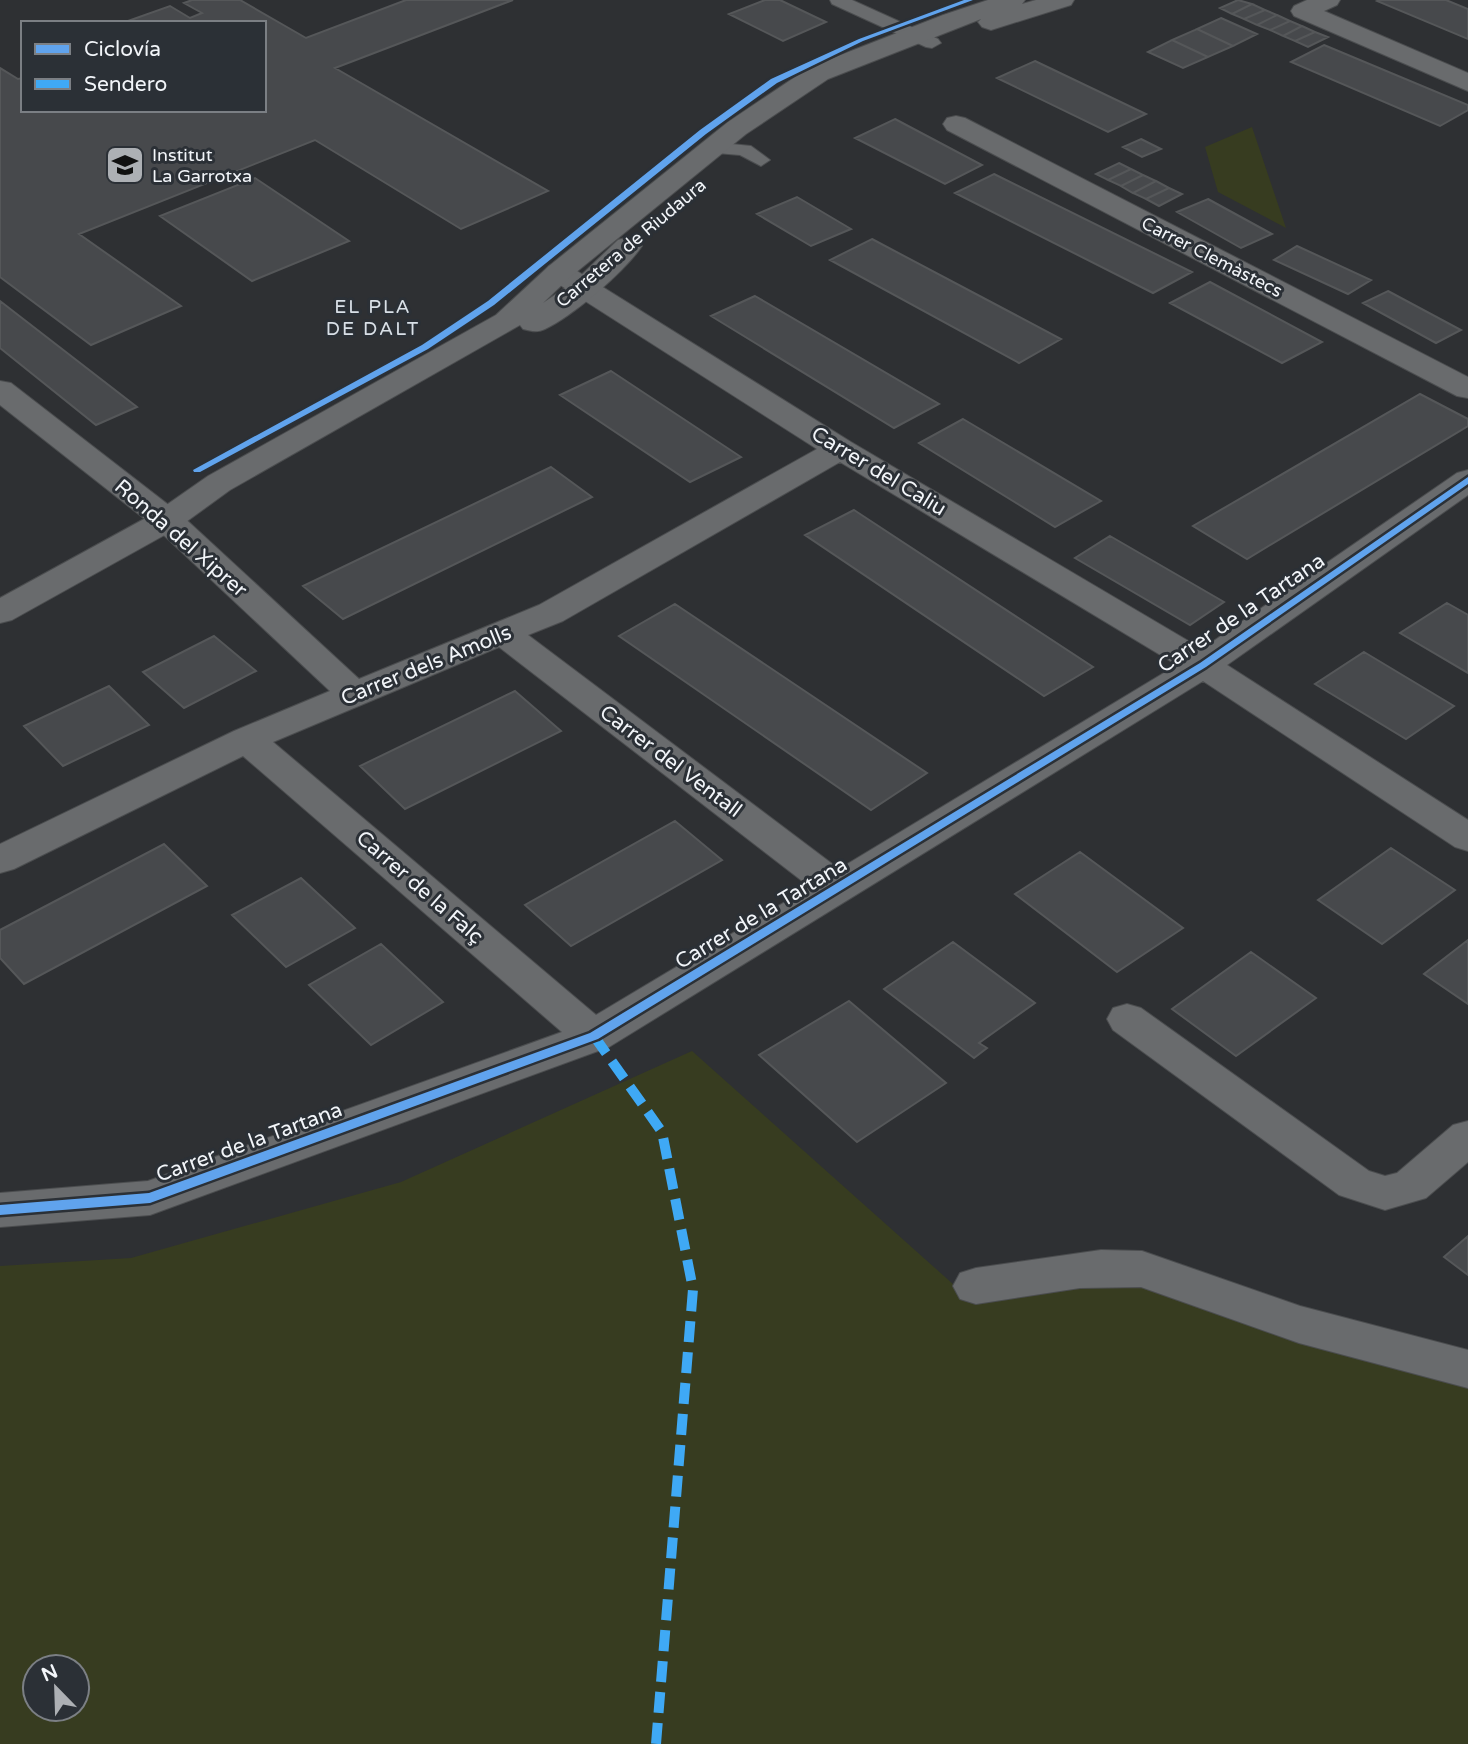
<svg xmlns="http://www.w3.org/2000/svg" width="1468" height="1744" viewBox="0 0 1468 1744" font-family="'Varela Round',sans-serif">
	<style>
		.green { fill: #373c20; fill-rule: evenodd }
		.building { fill: #47494c; stroke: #555759; stroke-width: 2 }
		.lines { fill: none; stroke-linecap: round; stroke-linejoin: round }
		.lane-casing { stroke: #4b4d4f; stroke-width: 2 }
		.street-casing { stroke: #4b4d4f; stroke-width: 2 }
		.secondary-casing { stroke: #4b4d4f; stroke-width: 2 }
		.lane { fill: #696b6d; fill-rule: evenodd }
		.street { fill: #696b6d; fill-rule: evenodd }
		.secondary { fill: #696b6d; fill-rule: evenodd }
		.quiet { stroke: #3fa9f5; stroke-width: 10; stroke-dasharray: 21 10; stroke-linecap: butt }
		.cycleway-casing { stroke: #2b3036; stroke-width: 5 }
		.cycleway { fill: #60a3ed; fill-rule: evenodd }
		.labels { text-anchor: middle; stroke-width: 6; stroke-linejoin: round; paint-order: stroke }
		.far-poi-label { font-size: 18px; fill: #f2f5f9; stroke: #2b3036; text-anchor: start }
		.far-street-label { font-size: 18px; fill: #f2f5f9; stroke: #2b3036 }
		.far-neighbourhood-label { font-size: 19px; letter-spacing: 2px; fill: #d9e0e7; stroke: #2b3036 }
		.street-label { font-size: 21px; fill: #f2f5f9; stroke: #2b3036 }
	</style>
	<rect width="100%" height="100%" fill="#2e3033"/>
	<!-- green -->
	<path class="green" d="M1252 127 1286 228 1218 192 1205 147Z
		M692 1051 963 1293 1170 1274 1468 1372V1744H0V1266L131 1258 401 1182ZM35 1667H77V1709H35Z"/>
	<!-- building -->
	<path class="building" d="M192 0H240L306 38 406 0H513L335 68 548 191 461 229 315 140 79 234 181 306 91 345 0 277V68L18 79 23 78V110H264V23L128 21 170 6 190 18 202 13 184 3Z
		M765 0H780L826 22 783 41 729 14Z
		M1238 0 1252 4 1232 14 1220 8Z
		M1379 0H1446L1468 9V39L1377 1Z
		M1252 4 1265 10 1244 19 1232 14Z
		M1265 10 1277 15 1257 25 1244 19Z
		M1277 15 1290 21 1270 30 1257 25Z
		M1221 18 1257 34 1233 46 1197 29Z
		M1290 21 1302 26 1283 36 1270 30Z
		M1302 26 1315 32 1295 41 1283 36Z
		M1197 29 1233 46 1208 57 1172 40Z
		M1315 32 1328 37 1308 47 1295 41Z
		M1172 40 1208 57 1183 68 1148 52Z
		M1324 45 1468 105V110L1440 126 1291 62Z
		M1035 61 1146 114 1108 132 997 78Z
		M895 119 982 165 945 184 855 138Z
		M1141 139 1161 149 1142 157 1123 147Z
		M1119 163 1131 169 1108 180 1096 174Z
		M1131 169 1143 175 1121 186 1108 180Z
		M994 174 1192 272 1153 293 955 193Z
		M1143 175 1156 181 1133 193 1121 186Z
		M255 178 349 241 252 281 160 216Z
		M1156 181 1169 188 1146 199 1133 193Z
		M1169 188 1182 194 1159 206 1146 199Z
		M797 197 851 229 811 246 757 214Z
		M1208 199 1272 234 1241 248 1177 212Z
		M872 239 1061 339 1019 363 830 260Z
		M1297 246 1371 280 1348 294 1274 260Z
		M1210 282 1322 342 1282 363 1170 303Z
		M1388 291 1461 330 1436 343 1363 303Z
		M755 296 939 404 894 428 711 316Z
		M0 301 137 407 96 425 0 348Z
		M611 371 741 457 690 482 560 395Z
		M1420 394 1468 419V426L1247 559 1193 526Z
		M963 419 1101 501 1055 527 919 443Z
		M551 467 592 497 343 619 303 586Z
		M854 510 1093 667 1044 696 805 535Z
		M1110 536 1224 602 1190 625 1075 558Z
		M1447 603 1468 615V673L1400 633Z
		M675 604 927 773 871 810 619 636Z
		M214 636 256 671 184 708 143 672Z
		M1364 652 1454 706 1406 739 1315 684Z
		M109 686 149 725 63 766 24 726Z
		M515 691 561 731 405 809 360 766Z
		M675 821 722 860 571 946 525 905Z
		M164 844 207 886 24 984 0 958V930Z
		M1391 848 1455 890 1382 944 1318 900Z
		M1080 852 1183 928 1117 972 1015 894Z
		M301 878 355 928 286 967 232 915Z
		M1468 940V1004L1424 974Z
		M953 942 1035 1003 979 1043 987 1048 974 1058 884 989Z
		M381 944 443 1002 371 1045 309 985Z
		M1251 952 1316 998 1236 1056 1172 1009Z
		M849 1001 946 1083 857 1142 759 1055Z
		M1468 1236V1275L1444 1257Z"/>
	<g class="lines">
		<defs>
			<path id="lane" d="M830 0H852L938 39 941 43 932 48 926 47 832 4Z
				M712 142 751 146 770 160 761 166 740 155 705 152 703 148Z"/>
			<path id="street" d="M1307 0H1340L1337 5 1324 11 1468 73V91L1294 16 1291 11 1294 6Z
				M956 116 965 118 1468 377V398L1457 396 947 130 943 124 947 118Z
				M559 263 569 266 851 442 1202 649 1457 473 1468 470V495L1227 665 1468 820V851L1455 847 1203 681 609 1047 150 1215 0 1227V1193L148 1181 562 1032 243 756 14 869 0 873V844L234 731 330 691 155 527 0 405V381L11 383 179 513 359 679 539 605 817 449 549 278 544 272 549 266ZM840 462 1177 665 839 869 528 635 563 621ZM499 647 810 887 596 1015 273 742Z
				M1127 1004 1141 1008 1369 1171 1385 1176 1397 1173 1453 1125 1468 1121V1162L1426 1198 1385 1210 1339 1195 1113 1030 1107 1019 1113 1008Z
				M1101 1250 1142 1251 1300 1306 1468 1350V1388L1299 1343 1141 1287 1080 1288 976 1304 960 1299 953 1286 960 1273 976 1268Z"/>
			<path id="secondary" d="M988 0H1025L1022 4 1036 0H1074L1071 5 991 30 982 27 978 22 981 19 828 79 746 134 569 278 543 303 574 282 618 240 628 237 638 240 642 246C625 271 573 316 545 329 537 333 531 331 523 329L520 325 230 490 179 527 12 620 0 623V598L155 513 208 476 496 315 549 266 728 122 810 67 943 15Z"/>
		</defs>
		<!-- lane casing -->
		<use href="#lane" class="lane-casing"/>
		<!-- street casing -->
		<use href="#street" class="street-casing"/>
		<!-- secondary casing -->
		<use href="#secondary" class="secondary-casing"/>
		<!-- lane -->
		<use href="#lane" class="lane"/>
		<!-- street -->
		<use href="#street" class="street"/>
		<!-- secondary -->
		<use href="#secondary" class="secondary"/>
		<!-- quiet -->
		<path class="quiet" d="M594 1036 662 1132 693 1289 656 1744"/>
		<defs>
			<path id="cycleway" d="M964 0H973L863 41 777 83 706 134 494 305 428 349 200 472H194L193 470 422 345 488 301 700 130 771 79 859 39Z
				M1468 477V484L1206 667 598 1039 150 1203 0 1215V1205L149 1193 590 1033 1200 663Z"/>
		</defs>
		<!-- cycleway casing -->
		<use href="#cycleway" class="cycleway-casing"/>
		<!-- cycleway -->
		<use href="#cycleway" class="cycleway"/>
	</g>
	<!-- icons -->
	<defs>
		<symbol id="school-square" viewBox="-11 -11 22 22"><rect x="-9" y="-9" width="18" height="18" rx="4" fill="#adb0b4" stroke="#2b3036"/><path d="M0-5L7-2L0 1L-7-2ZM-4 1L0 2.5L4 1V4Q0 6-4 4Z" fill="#111"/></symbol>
	</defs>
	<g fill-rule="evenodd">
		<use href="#school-square" x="103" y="143" width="44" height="44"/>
	</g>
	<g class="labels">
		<!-- far-poi labels -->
		<g class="far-poi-label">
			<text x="152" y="161">Institut<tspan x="152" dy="21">La Garrotxa</tspan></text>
		</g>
		<!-- far-street labels -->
		<g class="far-street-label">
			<text transform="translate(631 243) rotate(-40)" y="6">Carretera de Riudaura</text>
			<text transform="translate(1212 257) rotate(27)" y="6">Carrer Clemàstecs</text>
		</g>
		<!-- far-neighbourhood labels -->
		<g class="far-neighbourhood-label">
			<text x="373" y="313">EL PLA<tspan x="373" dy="22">DE DALT</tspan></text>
		</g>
		<!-- street labels -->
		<g class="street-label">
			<text transform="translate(879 471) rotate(31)" y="7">Carrer del Caliu</text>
			<text transform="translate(181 538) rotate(41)" y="7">Ronda del Xiprer</text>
			<text transform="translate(1241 613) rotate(-34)" y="7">Carrer de la Tartana</text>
			<text transform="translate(426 665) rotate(-22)" y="7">Carrer dels Amolls</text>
			<text transform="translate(671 761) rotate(37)" y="7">Carrer del Ventall</text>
			<text transform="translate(420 887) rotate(41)" y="7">Carrer de la Falç</text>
			<text transform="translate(761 913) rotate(-31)" y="7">Carrer de la Tartana</text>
			<text transform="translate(249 1142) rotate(-20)" y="7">Carrer de la Tartana</text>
		</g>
	</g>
	<!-- legend -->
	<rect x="21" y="21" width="245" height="91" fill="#2b3036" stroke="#7b7f84" stroke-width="2"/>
	<rect x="35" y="44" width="35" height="10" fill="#60a3ed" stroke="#7b7f84" stroke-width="2"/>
	<text x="84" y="56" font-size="21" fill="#f2f5f9">Ciclovía</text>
	<rect x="35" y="79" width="35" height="10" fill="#3fa9f5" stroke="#7b7f84" stroke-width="2"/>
	<text x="84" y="91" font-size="21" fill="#f2f5f9">Sendero</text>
	<!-- north arrow -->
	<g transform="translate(56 1688) rotate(337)"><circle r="33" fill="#2b3036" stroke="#7b7f84" stroke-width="2"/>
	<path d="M0-5L12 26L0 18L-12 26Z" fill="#adb0b4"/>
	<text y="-10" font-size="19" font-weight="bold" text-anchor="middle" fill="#f2f5f9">N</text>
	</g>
</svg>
